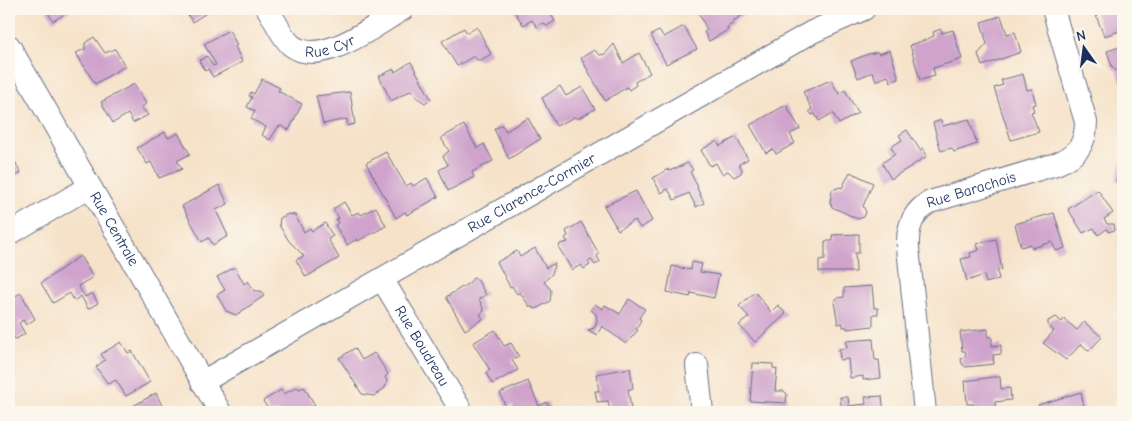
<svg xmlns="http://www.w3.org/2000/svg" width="1132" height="421" viewBox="0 0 1132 421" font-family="'Comic Neue',sans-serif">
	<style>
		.building { fill: #cfa3cc }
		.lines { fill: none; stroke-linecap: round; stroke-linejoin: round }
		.minor-casing { stroke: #686e83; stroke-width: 24 }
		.minor { stroke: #fff; stroke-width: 22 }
		.labels { text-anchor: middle; stroke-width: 4; stroke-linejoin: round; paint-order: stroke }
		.street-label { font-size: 15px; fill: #1b2f5e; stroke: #fbf7ec }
	</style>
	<rect width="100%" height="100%" fill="#fbf7ec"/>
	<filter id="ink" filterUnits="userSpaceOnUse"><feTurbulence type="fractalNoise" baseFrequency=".02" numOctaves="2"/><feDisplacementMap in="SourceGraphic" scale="10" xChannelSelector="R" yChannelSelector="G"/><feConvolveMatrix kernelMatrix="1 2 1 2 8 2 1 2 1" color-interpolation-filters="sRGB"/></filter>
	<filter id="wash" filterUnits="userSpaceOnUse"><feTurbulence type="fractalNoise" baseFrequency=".0096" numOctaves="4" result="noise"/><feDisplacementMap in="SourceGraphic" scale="20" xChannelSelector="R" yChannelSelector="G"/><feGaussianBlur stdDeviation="1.12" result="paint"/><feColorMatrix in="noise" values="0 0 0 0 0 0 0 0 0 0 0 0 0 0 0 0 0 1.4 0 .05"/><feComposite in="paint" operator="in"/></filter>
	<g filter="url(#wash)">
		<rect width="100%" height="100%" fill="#f6e2c9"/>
		<g id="blocks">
			<!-- building -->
			<path class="building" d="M46 9H73L53 21Z
				M185 9H213L192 22Z
				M513 9H553L549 11 555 21 547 26 542 23 537 27 532 20 523 25Z
				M697 9H748L749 11 733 21 734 23 727 27 728 30 709 41 704 32 707 30Z
				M1096 9H1123V30L1104 36 1095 13 1097 12Z
				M1001 16 1007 34 1015 32 1021 52 982 66 978 54 987 44 981 22Z
				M684 26 697 49 666 64 651 35 659 31 664 37Z
				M477 27 491 54 481 60H477L474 56 457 66 442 41 464 28 467 33Z
				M941 29 942 33 953 30 962 59 933 68 935 76 920 80 910 45 925 40 934 36 933 32Z
				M229 30 237 45 235 46 242 62 213 77 208 69 205 71 199 61 207 56 213 66 216 65 204 44Z
				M94 37 105 53 115 49 125 66 95 84 76 53 85 49V43Z
				M614 44 623 63 639 53 650 73 635 82 636 85 629 90 627 87 605 101 581 58 594 50 600 55 605 54Z
				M1123 46V81L1121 82 1118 72 1112 67 1107 51Z
				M890 50 899 79 891 82 888 76 876 81 873 72 858 78 851 61 868 54 878 52 879 54Z
				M411 62 431 99 425 103 416 97 412 90 391 101 379 76 394 69 395 72Z
				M1023 74 1027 90 1032 89 1036 104 1032 105 1034 111 1031 112 1039 132 1011 140 994 88 1003 85 1001 80Z
				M262 79 280 88 278 91 302 104 289 130 281 126 278 127 270 140 262 135 266 127 251 119 255 111 247 107 252 97 249 96 251 92 254 94Z
				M831 80 839 94 845 90 858 113 839 124 833 113 819 121 815 114 812 115 809 111 812 109 803 92Z
				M134 84 146 104 141 107 148 115 133 123 128 114 113 123 101 102Z
				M560 86 566 96 582 87 595 109 577 119 575 117 556 126 542 98Z
				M350 92 355 124 347 126V119L323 124 316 96Z
				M786 105 800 129 790 134 795 143 776 154 773 149 766 153 750 125Z
				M528 118 540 139 509 159 494 129 502 125 506 131Z
				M969 119 977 144 954 152 952 148 941 151 933 123 941 120 943 126Z
				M464 125 477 148 484 144 493 161 472 172 474 177 448 191 439 170 448 165 443 156 449 151 441 138Z
				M907 130 920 150 923 148 927 156 891 179 882 163 895 154 891 147 902 140 899 135Z
				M165 132 168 138 178 133 190 154 177 161 182 169 159 178 151 162 147 164 137 148Z
				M736 137 748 159 739 164 742 170 741 173 734 177 728 171 722 174 716 163 710 166 701 150 717 141 720 146Z
				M386 152 406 186 411 183 413 186 427 178 438 197 407 215 405 212 396 218 366 163Z
				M12 156 21 173 9 180V158Z
				M688 163 693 170 690 172 698 187 697 188 704 203 696 207 689 193 674 200 668 189 661 193 653 178 668 169 669 171Z
				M1121 163 1123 164V183L1116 181Z
				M850 172 873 183 863 206 866 212 864 217 858 219 832 207 830 202 832 190 840 187 842 188Z
				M219 185 228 204 216 210 228 236 213 245 209 238 202 242 182 206Z
				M1098 190 1113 213 1104 219 1107 224H1114L1115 230 1108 232 1107 229 1098 235 1094 228 1083 233 1068 209Z
				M636 191 652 221 640 228 635 220 618 230 604 206Z
				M344 202 352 215 359 212 361 215 376 207 386 226 358 241 357 239 347 245 335 225 338 223 336 219 339 218 333 209Z
				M1054 213 1065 248 1056 251 1052 242 1032 248 1031 244 1021 247 1015 224Z
				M288 214 295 215 304 232 310 228 312 231 325 223 333 236 328 239 339 258 306 277 296 260 304 256 289 241 279 225 280 218Z
				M581 222 599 254 597 256 600 262 595 265 591 260 588 262 590 265 584 269 581 265 572 270 559 248 560 244 568 242 565 238 568 236 566 231Z
				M859 234V253H855L856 272H819V260L825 259V241H833L832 235Z
				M996 239 1002 270 997 271 999 279 986 283 984 275 967 281 961 259 971 257 970 253 979 250 977 244Z
				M535 248 546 268 555 263 552 274 544 282 551 290 550 301 536 309 529 306 520 292 517 294 512 286 510 287 497 262 517 251 520 257Z
				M80 256 93 277 78 286 85 297 92 293 98 303 88 309 81 296 74 301 70 293 53 303 41 283Z
				M692 262 702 264 700 272 719 275 714 298 691 293 690 297 667 292 672 266 691 270Z
				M235 267 244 284 248 281 254 291H261L264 296 236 315 226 311 217 295 225 290 217 277Z
				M473 278 477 279 486 295 479 299 484 311 480 314 483 319 465 330 446 297 469 283Z
				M872 286 874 308H878V314H873V326L847 329V327H843V323L838 324 834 302 837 298 844 297V288Z
				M755 292 771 312 778 305 786 314 755 342 739 325 749 317 739 306Z
				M21 293 35 319 26 325 23 320 19 323 25 334 16 339 12 337 9 339V299Z
				M629 299 645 309 639 318 641 320 636 329 638 330 626 344 602 326 597 335 588 330 594 328 597 321 596 314 591 310 595 304 603 309 605 305 620 314Z
				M1056 317 1062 322 1064 319 1077 330 1084 322 1102 337 1089 351 1081 344 1066 360 1043 343 1054 331 1048 326V321Z
				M988 329V337H992V346L1001 345V354L993 355 994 364 966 367 962 364 961 359 966 355 965 351H962L960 332Z
				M495 330 504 346 511 343 519 357 512 360 518 370 492 384 486 373 490 370 473 343Z
				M873 339 875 360H879L881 378 863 380V376L850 378 848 359 840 360 839 349 847 348 846 341Z
				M121 342 128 353 132 351 150 382 126 396 116 380 108 384 96 367 105 360 101 354Z
				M355 348 362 360 374 353 376 355 388 374 385 377 387 381 385 388 374 396 362 394 339 358Z
				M753 363 773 364V368L777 369 775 391H784L787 394 786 403 750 401Z
				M630 368 633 388 628 390 631 409 610 412 608 401 597 402 595 391H599L596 374Z
				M993 377H1000L1001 389 1010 388 1011 400 995 402 996 412H974L973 404H967L965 381Z
				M528 381 539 406 547 402 551 412H512L515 411 513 405 507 408 505 405 500 393Z
				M297 387 299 389 304 387 315 405 309 409 311 412H270L263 401 281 390 284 394Z
				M1081 392 1085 412H1041L1038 405Z
				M156 393 165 412H127L126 410Z
				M882 396 884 412H842L840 397H848L849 406 866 404 865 397Z"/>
		</g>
	</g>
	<g filter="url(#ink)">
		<use href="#blocks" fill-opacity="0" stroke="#686e83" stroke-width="1"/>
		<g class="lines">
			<defs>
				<g id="minor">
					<path id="s1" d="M268 9C275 20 281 36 291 45 320 69 377 24 403 9"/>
					<path id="s2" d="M9 46 220 412"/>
					<path d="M9 234 89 187"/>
					<path id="s3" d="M382 279 462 412"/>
					<path d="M697 365 702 412"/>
					<path id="s4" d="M202 382 812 32 864 9"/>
					<path id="s5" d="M925 412 908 248C907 228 912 212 930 202L1056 164C1077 156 1086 144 1086 122L1053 9"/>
				</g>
			</defs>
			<!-- minor casing -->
			<use href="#minor" class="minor-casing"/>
			<!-- minor -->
			<use href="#minor" class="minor"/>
		</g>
	</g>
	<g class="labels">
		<!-- street labels -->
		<g class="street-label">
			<text dy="5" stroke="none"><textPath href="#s1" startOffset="84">Rue Cyr</textPath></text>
			<text dy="5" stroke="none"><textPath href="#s5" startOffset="262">Rue Barachois</textPath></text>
			<text dy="5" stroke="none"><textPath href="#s4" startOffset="380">Rue Clarence-Cormier</textPath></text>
			<text dy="5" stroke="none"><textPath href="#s2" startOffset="211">Rue Centrale</textPath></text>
			<text dy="5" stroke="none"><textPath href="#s3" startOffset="78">Rue Boudreau</textPath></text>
		</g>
	</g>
	<!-- margin -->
	<rect width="1132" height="421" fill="none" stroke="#fbf7ec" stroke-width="30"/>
	<!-- north arrow -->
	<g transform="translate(1084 48) rotate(346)" stroke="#fbf7ec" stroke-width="4" paint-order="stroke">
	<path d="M0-4L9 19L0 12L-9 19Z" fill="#1b2f5e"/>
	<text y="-8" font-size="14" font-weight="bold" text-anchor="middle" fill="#1b2f5e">N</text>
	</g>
</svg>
